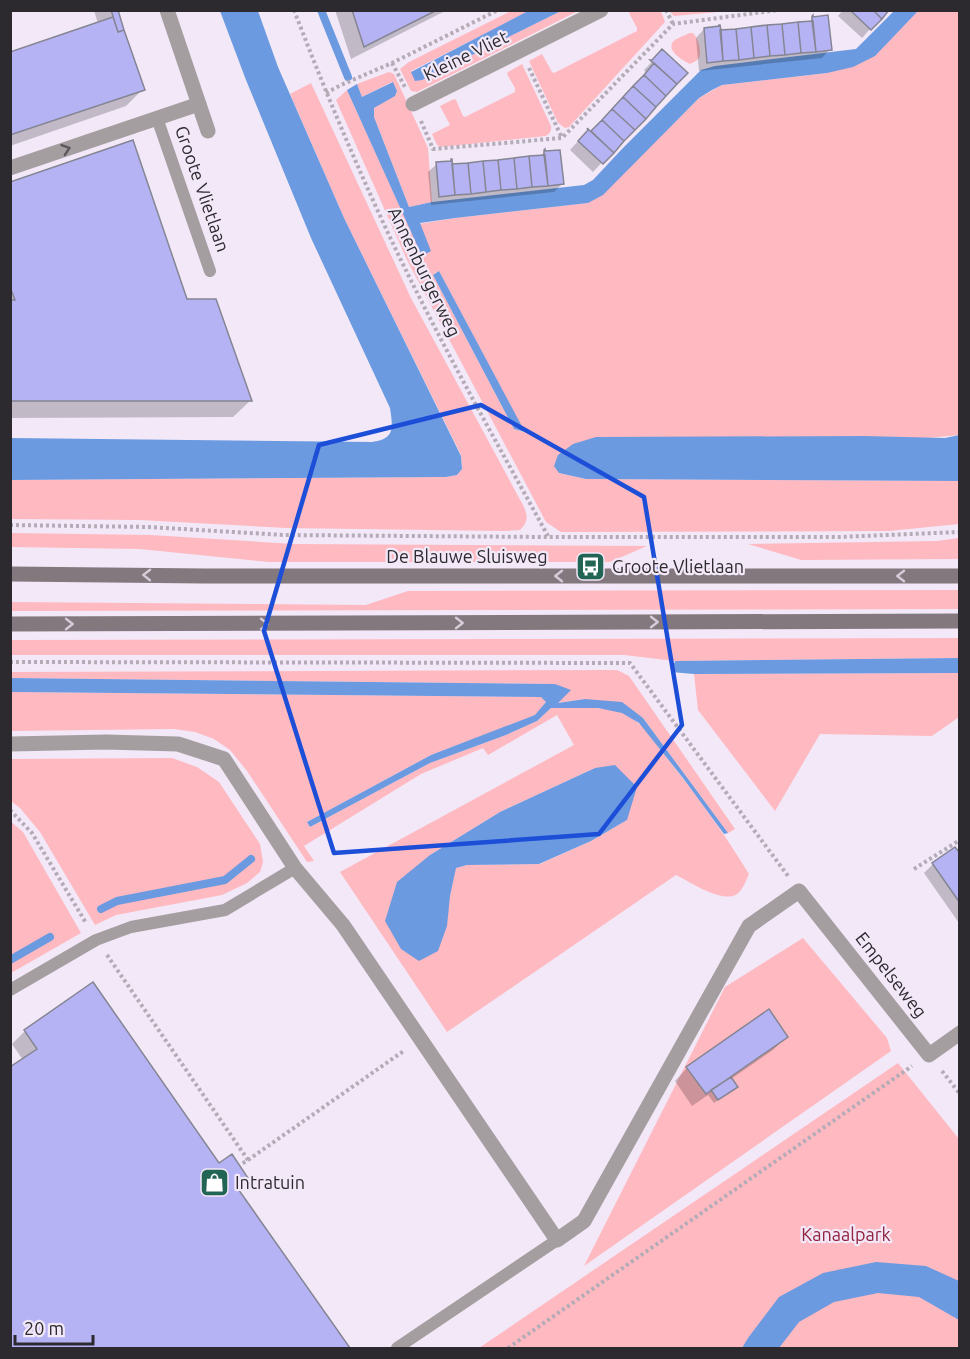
<svg xmlns="http://www.w3.org/2000/svg" width="970" height="1359" viewBox="0 0 970 1359" font-family="Ubuntu,sans-serif">
	<style>
		.green { fill: #ffb9c1; fill-rule: evenodd }
		.water { fill: #6b9ae0 }
		.shadow { fill: #0003 }
		.lines { fill: none; stroke-linecap: round; stroke-linejoin: round }
		.stream { stroke: #6b9ae0; stroke-width: 8 }
		.building { fill: #b6b3f5; stroke: #858593; stroke-width: 1.5 }
		.path { stroke: #b3acb7; stroke-width: 4; stroke-dasharray: 3 3; stroke-linecap: butt }
		.service { stroke: #a59ea1; stroke-width: 12 }
		.minor { stroke: #a59ea1; stroke-width: 15 }
		.secondary { stroke: #82787e; stroke-width: 15 }
		.oneway { stroke: #5d585d }
		.oneway2 { stroke: #d6ccd9 }
		.marked { fill: none; stroke: #1d4ed8; stroke-width: 4.5; stroke-linejoin: round }
		.labels { text-anchor: middle; stroke-width: 4.5; stroke-linejoin: round; paint-order: stroke }
		.street-label { font-size: 18px; fill: #2d2a2f; stroke: #f2e8f7 }
		.poi-label { font-size: 18px; fill: #2d2a2f; stroke: #f2e8f7; text-anchor: start }
		.park-label { font-size: 18px; fill: #91233e; stroke: #f2e8f7 }
	</style>
	<rect width="100%" height="100%" fill="#f2e8f7"/>
	<!-- green -->
	<path class="green" d="M511 11H530L411 71 422 80 561 11H578L417 92 411 91 400 69 409 62Z
		M630 11H661L665 22 569 127 565 128 558 123 529 61 542 54 552 72 554 73 637 31V28L629 13Z
		M669 11H728L674 16Z
		M918 11H959V435L559 473 586 479 959 481V524L889 531 561 532 546 522 407 260 336 100 347 90 422 255 430 251 419 224 455 218 588 203 655 142 699 98 722 85 827 73 875 55ZM439 271 524 432 514 429 433 275Z
		M689 33H693C698 38 702 51 699 58 697 61 692 63 690 64 684 61 668 52 672 43 675 38 685 36 689 33Z
		M522 64 551 126C552 131 550 133 546 136L441 147 437 145 432 134 450 125 440 106 454 99 456 100 463 116 465 117 515 92V88L507 74 508 72Z
		M389 72 394 74 428 148 432 202 409 207 374 117V108L395 95 397 91 392 82 362 97 357 84Z
		M311 83 411 298 524 507C528 517 528 522 520 530L504 531 286 528 140 520 11 519V480L446 477 457 475 462 469 461 455 344 218 290 94Z
		M11 533 151 535 294 544 647 546 610 562H269L140 549 11 547Z
		M959 538V559L801 560 748 544 937 541Z
		M960 590 959 609 10 611 11 602 366 605 408 591Z
		M959 638 960 658 675 661 624 655H11L10 640Z
		M617 670 629 676 735 829 728 833 643 718 585 699 557 703 555 684 11 678V672Z
		M959 673V717L932 736 820 734 775 811 698 710 694 674Z
		M11 692 542 697 546 702 536 715 431 755 307 822 310 827 430 763 506 735 537 721 551 708C571 708 607 705 625 714 643 723 654 741 666 757 696 794 724 833 749 874 746 880 743 890 737 894 723 904 690 882 676 875L447 1032 340 872 574 745 557 715 488 755 483 748 421 774 304 846 314 861 307 862 247 771 230 750 214 739 195 732 174 729 11 731ZM595 768 627 820 591 841 540 864 467 865 455 868 450 896 430 855 500 812Z
		M172 758 197 767 219 782 260 844 263 862 260 872 247 883 222 895 116 915 95 925 40 832 20 808 11 801V759Z
		M10 821 23 832 81 933 11 973Z
		M803 938 887 1038 891 1051 584 1266 725 987Z
		M898 1063 959 1139V1348H479Z"/>
	<!-- water -->
	<path class="water" d="M530 10 561 11 422 80 415 81 411 72Z
		M220 11H258L278 67 344 218 461 456 462 469 457 475 446 477 11 480V438L372 442C395 439 393 428 390 408L311 238 246 80Z
		M894 11H918L875 56 853 67 827 73 722 85 712 90 699 98 603 195 588 203 455 218 420 223 431 251 422 256 347 90 357 84 362 97 393 82 397 91 395 96 374 108V117L409 207 432 202 584 185 593 180 622 149 701 70 715 66 856 49Z
		M439 271 525 432 514 429 433 275Z
		M959 435V481L586 479 559 473 554 466 558 455 573 444 596 437 863 436 945 438Z
		M959 658V673L694 674 671 672 675 661Z
		M11 678 555 684 571 690 558 703 585 699 622 702 643 718 728 833 724 834 683 778 639 723 622 713 598 708H551L537 721 506 735 430 763 310 827 307 822 431 755 535 715 546 702 541 697 11 692Z
		M615 765 637 787 627 820 591 841 539 864 467 865 456 868 450 896 447 926 438 951 419 961 401 949 385 921 397 882 430 855 500 812 595 768Z
		M876 1262 926 1266 959 1281V1320L919 1297 878 1293 834 1302 799 1322 779 1348H742L748 1338 779 1297 823 1273Z"/>
	<!-- shadow -->
	<path class="shadow" d="M94 10H116L143 89 126 106 10 146V54L98 24Z
		M335 10H447L351 59Z
		M843 10H887L862 38 838 16Z
		M813 18 830 49 822 58 699 71 696 38 704 29 719 32 808 23Z
		M662 51 686 73 593 172 570 150 580 139 591 133 646 73 644 70Z
		M544 152 562 184 554 192 431 205 428 172 437 164 451 166 540 157Z
		M10 183 186 301 250 401 233 417 10 418Z
		M960 856 959 923 924 873 933 864Z
		M92 984 219 1165 246 1178 236 1188 348 1348H10V1069L23 1060 12 1044 25 1031Z
		M786 1037 773 1050 731 1079 732 1090 714 1103 708 1095 692 1106 675 1081 687 1068Z"/>
	<g class="lines">
		<!-- stream -->
		<path class="stream" d="M321 10 348 77
			M101 909 117 901 225 880 251 859
			M10 960 50 937"/>
	</g>
	<!-- building -->
	<path class="building" d="M111 10H118L124 30 118 32Z
		M352 10H437L364 47Z
		M850 10H873L882 19 871 30Z
		M873 10H889L882 19Z
		M813 15V17L828 15 832 50 816 52 812 21V16Z
		M113 17 118 32 124 30 145 90 10 135V52Z
		M813 21 816 52 801 53 798 22Z
		M798 22 801 53 785 55 782 24Z
		M782 24 785 55 770 56 767 25Z
		M719 25H720L721 30 723 61 707 63 704 28 719 26Z
		M767 25 770 56 754 58 751 27Z
		M751 27 754 58 739 60 736 29Z
		M736 29 739 60 723 61 720 30Z
		M662 49 688 73 677 84 650 60H652Z
		M654 63 677 84 666 96 644 75Z
		M644 75 666 96 656 107 633 86Z
		M633 86 656 107 646 119 623 97Z
		M623 97 646 119 635 130 612 109Z
		M612 109 635 130 624 141 602 120Z
		M602 120 624 141 614 153 591 131Z
		M587 128 614 153 603 164 578 141 588 130Z
		M133 140 187 299H216L252 401H10V300H15L10 287V182Z
		M545 149V151L560 150 564 184 548 186 544 155V150Z
		M545 155 548 186 532 187 529 156Z
		M529 156 532 187 517 189 514 158Z
		M514 158 517 189 501 190 498 160Z
		M451 159H452L455 195 439 197 436 162 451 161Z
		M498 160 501 190 486 192 483 161Z
		M483 161 486 192 471 194 468 163Z
		M468 163 471 194 455 195 452 164Z
		M955 847 960 853V903L932 863Z
		M93 982 219 1163 232 1154 248 1178 236 1186 350 1348H10V1067L37 1049 24 1030Z
		M769 1009 788 1037 706 1094 686 1067Z
		M731 1077 738 1087 718 1100 711 1090Z"/>
	<g class="lines">
		<!-- path -->
		<path class="path" d="M294 10C323 86 354 160 388 233 437 337 493 436 548 536
			M666 10 673 24
			M392 63 405 87
			M529 68 562 138
			M326 93 341 85 392 63 498 10
			M421 121 433 149 562 138 673 24 778 10
			M10 525 148 527 284 535 548 537H838L960 532
			M10 662 630 663 788 876
			M10 810 32 833 86 923
			M914 869 960 840
			M107 955 248 1160 240 1165
			M942 1071 960 1094
			M248 1160 405 1050
			M508 1348 912 1066"/>
		<!-- service -->
		<path class="service" d="M157 118 210 271
			M10 990 96 940 131 927 225 910 295 868
			M397 1348 557 1240"/>
		<!-- minor -->
		<path class="minor" d="M167 10 208 131
			M413 104 601 10
			M10 168 199 104
			M10 744 106 742 178 744 224 759 295 868 343 925 557 1240 584 1221 749 926 799 891 929 1055 960 1033"/>
		<!-- secondary -->
		<path class="secondary" d="M10 574 205 576H960
			M10 624 960 621"/>
	</g>
	<!-- one-way arrows -->
	<defs><path id="oneway-chevron" d="M-2-3.5L2.5 0L-2 3.5" fill="none" stroke-width="1.6" stroke-linecap="round" stroke-linejoin="round" transform="scale(1.5)"/></defs>
	<use class="oneway" href="#oneway-chevron" transform="translate(66 149) rotate(-19)"/>
	<g class="oneway2">
		<use href="#oneway-chevron" transform="translate(147 575) rotate(-179)"/>
		<use href="#oneway-chevron" transform="translate(559 576) rotate(180)"/>
		<use href="#oneway-chevron" transform="translate(901 576) rotate(180)"/>
		<use href="#oneway-chevron" transform="translate(654 622)"/>
		<use href="#oneway-chevron" transform="translate(459 623)"/>
		<use href="#oneway-chevron" transform="translate(69 624)"/>
		<use href="#oneway-chevron" transform="translate(264 624)"/>
	</g>
	<!-- marked area -->
	<path class="marked" d="M481 405 644 497 682 725 599 834 334 853 264 631 319 445Z"/>
	<!-- icons -->
	<defs>
		<symbol id="bus-square" viewBox="-11 -11 22 22"><rect x="-9" y="-9" width="18" height="18" rx="4" fill="#236554" stroke="#f2e8f7"/><path d="M-5-6H5V4H4V6H2V4H-2V6H-4V4H-5ZM-3.5-4V0h7V-4ZM-3.5 1.2v1.5H-2V1.2ZM2 1.2v1.5H3.5V1.2Z" fill="#fff"/></symbol>
		<symbol id="shop-square" viewBox="-11 -11 22 22"><rect x="-9" y="-9" width="18" height="18" rx="4" fill="#236554" stroke="#f2e8f7"/><path d="M-5-2.5h2.3a2.7 3.5 0 0 1 5.4 0H5L5.5 6h-11ZM-1.5-2.5h3a1.5 2.3 0 0 0-3 0Z" fill="#fff"/></symbol>
	</defs>
	<g fill-rule="evenodd">
		<use href="#bus-square" x="574" y="550" width="33" height="33"/>
		<use href="#shop-square" x="198" y="1166" width="33" height="33"/>
	</g>
	<g class="labels">
		<!-- street labels -->
		<g class="street-label">
			<text transform="translate(466 56) rotate(-26)" y="6">Kleine Vliet</text>
			<text transform="translate(202 189) rotate(71)" y="6">Groote Vlietlaan</text>
			<text transform="translate(424 272) rotate(64)" y="6">Annenburgerweg</text>
			<text x="467" y="563">De Blauwe Sluisweg</text>
			<text transform="translate(891 975) rotate(52)" y="6">Empelseweg</text>
		</g>
		<!-- poi labels -->
		<g class="poi-label">
			<text x="612" y="573">Groote Vlietlaan</text>
			<text x="235" y="1189">Intratuin</text>
		</g>
		<!-- park labels -->
		<g class="park-label">
			<text x="846" y="1241">Kanaalpark</text>
		</g>
	</g>
	<!-- border -->
	<rect width="970" height="1359" fill="none" stroke="#2d2a2f" stroke-width="24"/>
	<!-- scale -->
	<path d="M15 1335v9h78v-9" fill="none" stroke="#2d2a2f" stroke-width="3"/>
	<text x="24" y="1335" font-size="18" fill="#2d2a2f" stroke="#f2e8f7" stroke-width="4.5" paint-order="stroke">20 m</text>
</svg>
